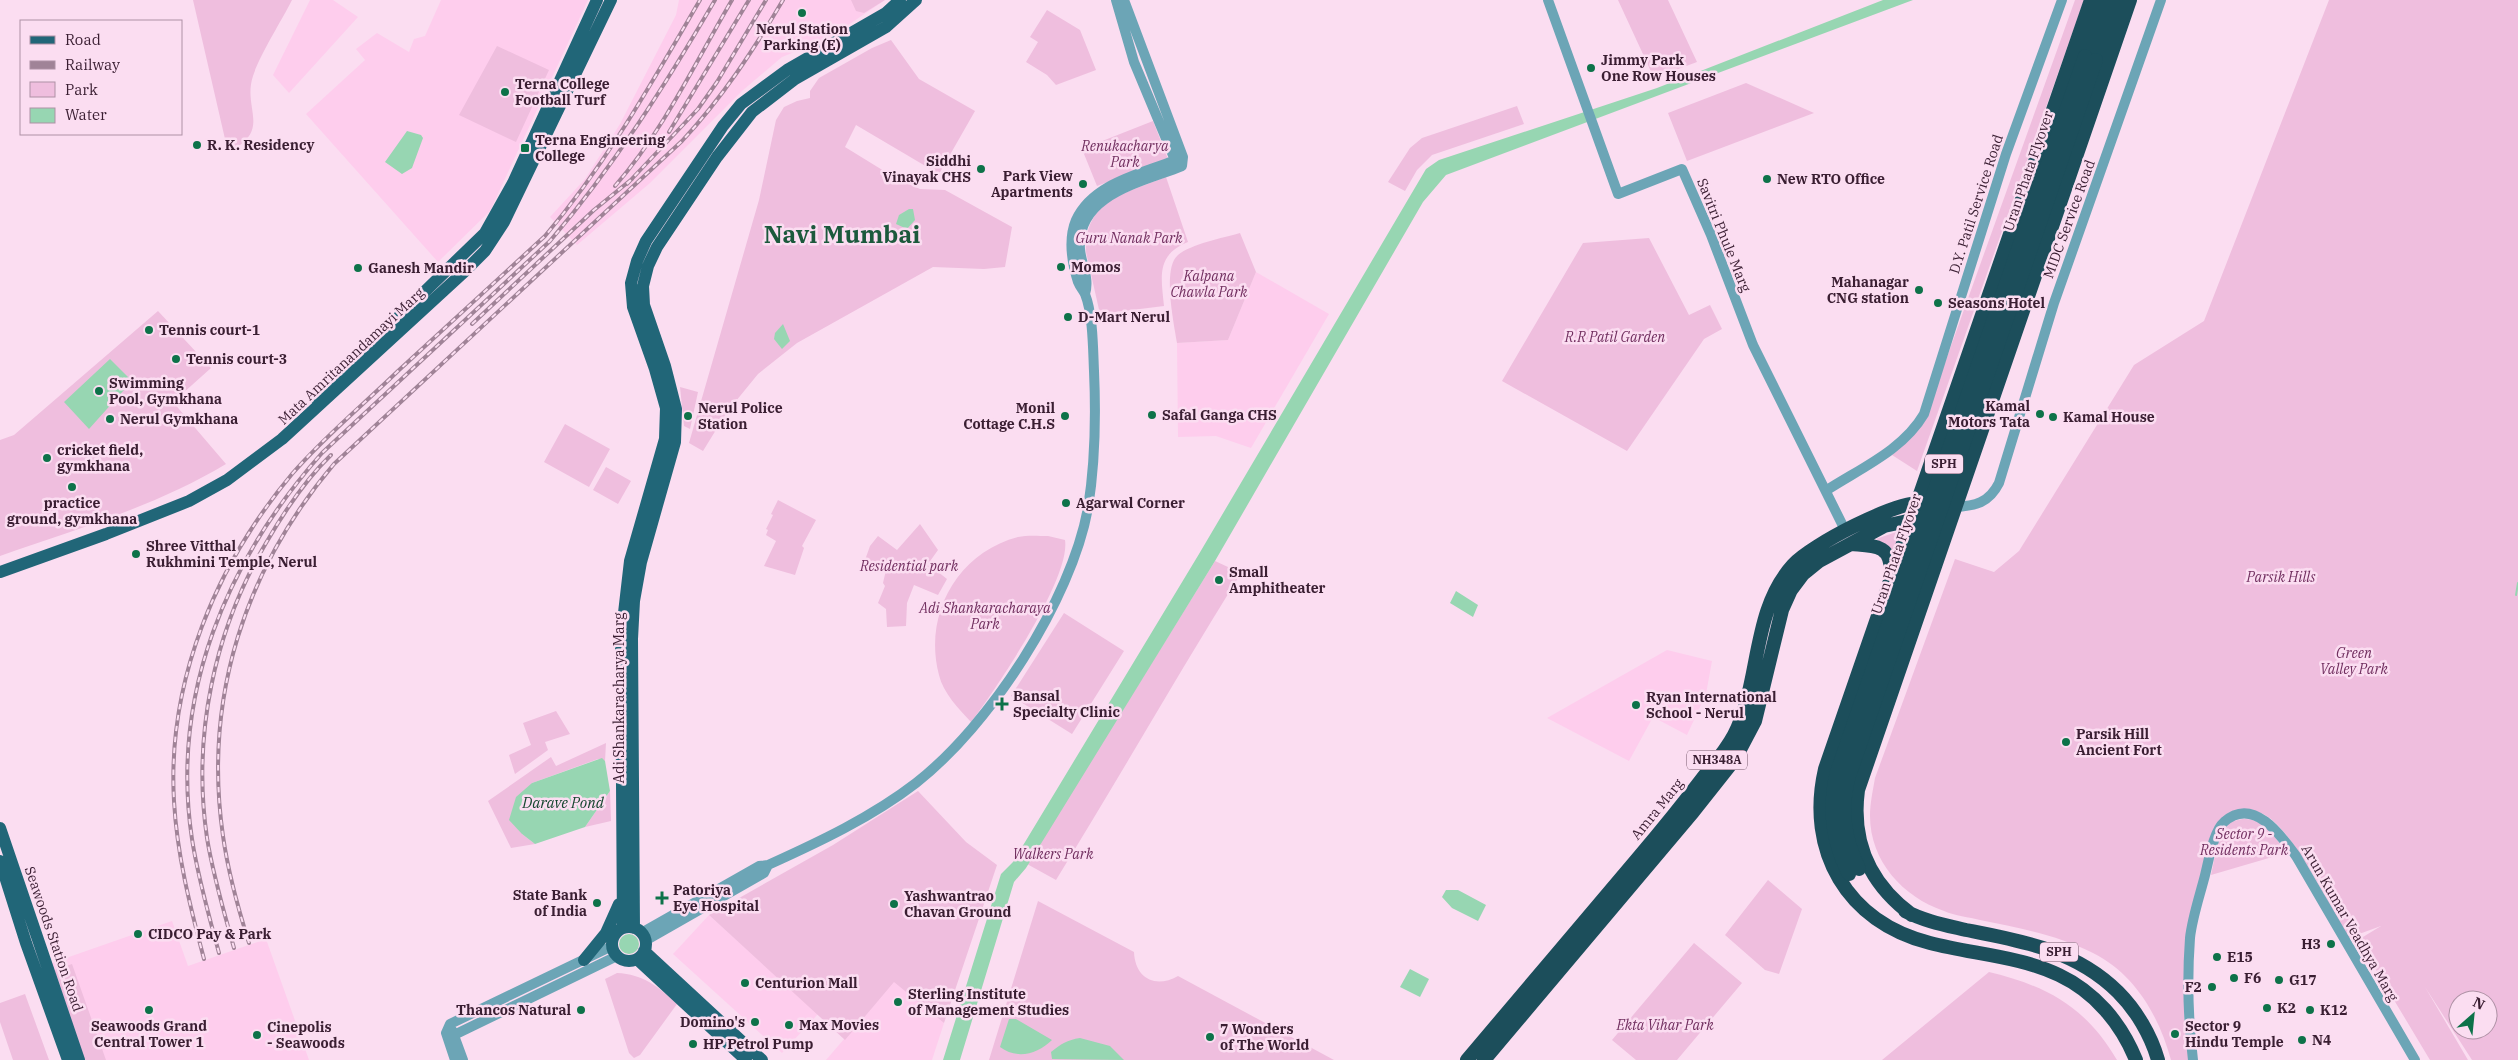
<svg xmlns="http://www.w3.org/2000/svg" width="2518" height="1060" viewBox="0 0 2518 1060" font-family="'IBM Plex Serif',serif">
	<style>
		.built { fill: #fecded }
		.green { fill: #efbede; fill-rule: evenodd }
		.water { fill: #97d6b2 }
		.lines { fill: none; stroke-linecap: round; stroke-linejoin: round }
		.stream { stroke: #97d6b2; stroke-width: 2 }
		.minor { stroke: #6ca5b6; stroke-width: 10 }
		.major { stroke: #216678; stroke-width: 12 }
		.highway { stroke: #1c4e5b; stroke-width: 14 }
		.rail-casing { stroke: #a08397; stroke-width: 4 }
		.rail { stroke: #fbddf1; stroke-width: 2; stroke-dasharray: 5.5; stroke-linecap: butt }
		.highway-bridge { stroke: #1c4e5b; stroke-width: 14 }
		.poi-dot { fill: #0d7249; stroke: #fbddf1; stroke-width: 2 }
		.labels { text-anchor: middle; stroke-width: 5; stroke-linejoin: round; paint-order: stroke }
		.shield { fill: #fbddf1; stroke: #74576b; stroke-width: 1 }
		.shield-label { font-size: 12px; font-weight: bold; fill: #3a1e32 }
		.poi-label { font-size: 14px; font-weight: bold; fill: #3a1e32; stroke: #fbddf1; text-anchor: start }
		.park-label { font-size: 14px; font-style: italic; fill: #712e5f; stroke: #fbddf1 }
		.street-label { font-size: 14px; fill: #3a1e32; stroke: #fbddf1 }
		.water-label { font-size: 15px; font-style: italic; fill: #14462e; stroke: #fbddf1 }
		.town-label { font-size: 24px; font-weight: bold; fill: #1b593c; stroke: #fbddf1 }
	</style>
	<rect width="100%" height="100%" fill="#fbddf1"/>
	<!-- built -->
	<path class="built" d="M310 0H333L358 17 289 93 273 75Z
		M441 0H588L490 211 438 262 306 114 365 60 356 49 377 33 409 52 414 39 425 36Z
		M679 0H885L829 38 782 57 742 91 650 183 577 245 550 217 585 179 620 124 676 15Z
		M1256 272 1329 314 1251 448 1216 436 1178 437 1177 343 1228 340Z
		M1667 650 1712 661 1706 694 1687 735 1653 717 1629 761 1547 718Z
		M709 915 818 1014 782 1053 673 954Z
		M172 921 188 966 266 939 309 1060H80L46 965Z
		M894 981 944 1023 932 1060H826Z"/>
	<!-- green -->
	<path class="green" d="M193 0H292C281 22 260 54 253 76 242 109 273 130 228 152Z
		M851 0H885L864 13 856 11Z
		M1618 0H1668L1697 62 1654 78Z
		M2075 0H2084L1917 471 1892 455 1917 431 1937 385Z
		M2329 0H2518V1060H2472L2425 987 2468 1060H2430L2358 940 2381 926 2348 938C2331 909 2291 824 2261 813 2255 811 2248 811 2242 810L2234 821C2259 812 2274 834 2286 853L2211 875 2216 851 2199 886 2184 977V1022L2194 1060H2171C2159 1016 2135 974 2093 953 2058 935 2019 928 1980 920 1969 917 1955 916 1944 911 1903 897 1870 861 1870 816 1870 803 1873 790 1875 778L1955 559 1994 572 2019 551 2134 365 2204 321ZM2458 1000H2488V1030H2458Z
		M1047 10 1080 30 1096 70 1056 85 1047 75 1026 62 1038 42 1030 37Z
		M891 40 919 79 975 111 939 174 856 125 845 147 897 179 920 189 945 190 1012 227 1005 267 984 269 933 267 797 343 758 374 727 412 703 451 689 443 759 200 776 120 784 107 797 101 810 98V91L819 78 872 48Z
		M497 46 549 70 516 142 459 115Z
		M1746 83 1814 113 1687 161 1668 113Z
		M1517 106 1524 124 1432 155 1417 170 1405 191 1388 182 1410 148 1422 138Z
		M1153 121 1168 159 1097 186 1082 149Z
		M1166 177 1188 242C1156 255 1161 276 1164 306L1100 314 1086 252C1084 200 1126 193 1166 177Z
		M1240 233 1256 272 1228 340 1177 343C1174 324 1162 268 1178 255 1191 244 1223 238 1240 233Z
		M1649 238 1689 315 1710 305 1722 329 1704 339 1627 451 1502 381 1583 243Z
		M158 311 211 368 173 402 226 464C156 506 77 529 0 556V440L14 435Z
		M680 387 698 392 690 429 684 426Z
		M565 424 610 449 589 487 544 462Z
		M606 467 631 481 618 504 593 490Z
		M778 500 816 520 802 546 804 548 795 575 764 566 776 541 766 535 768 530 766 529 773 515 771 514Z
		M920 524 938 550 928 564 947 579 938 595 914 585 907 603 906 626 887 627 886 609 878 603 885 586 883 583 886 570 865 560 870 546 878 536 897 550Z
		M1902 530 1894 551 1876 539Z
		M1048 536 1065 540C1071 578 996 689 971 722 959 709 943 693 939 675 923 615 957 553 1018 537 1027 535 1039 536 1048 536Z
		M1215 561 1241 573C1178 674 1119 778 1056 880L1027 864Z
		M1064 613 1124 651 1072 734 1011 696Z
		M556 711 570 734 545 742 548 750 515 774 509 755 531 745 523 723Z
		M606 743 605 761 598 759 532 783 522 834 535 844 511 848 488 801 551 757 556 766Z
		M610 791 611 821 585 827Z
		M918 791 966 842 997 865 944 1023 894 982 845 1040 709 915 833 845Z
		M1768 880 1802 909 1779 974 1765 970 1725 935Z
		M1038 901 1134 952C1135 978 1155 989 1178 976L1334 1060H989Z
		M1694 943 1742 983 1677 1060H1636L1612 1040Z
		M72 964 106 1060H84L52 971Z
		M1989 972C2047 986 2086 1007 2117 1060H1882Z
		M617 973C643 974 659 987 677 1004L640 1055 634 1058 629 1053 605 979Z
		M25 994 49 1060H13L0 1022V1003Z"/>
	<!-- water -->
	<path class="water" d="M1883 0H1913L1446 175 1423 202 1215 561 1026 868 1014 882 960 1060H943L1001 874 1013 862 1199 554 1426 169 1439 160 1657 88Z
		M407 131 421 135 423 138 412 168 402 174 385 162Z
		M909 209H913L915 220 907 229 896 224 899 215Z
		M783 324 790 341 782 349 774 339 775 333Z
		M110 359 132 381 89 429 64 402Z
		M1456 591 1478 605 1473 617 1450 603Z
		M602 758 605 761 610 791 585 827 535 844 522 834 509 820 516 797 532 783Z
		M1446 890H1458L1486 905 1478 921 1452 908 1442 897Z
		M619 944a10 10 0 1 1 20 0a10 10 0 1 1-20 0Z
		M1410 969 1429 979 1420 997 1400 987Z
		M1009 1019H1016L1052 1040C1038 1054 1017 1060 1000 1047Z
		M1080 1038 1110 1046 1124 1060 1052 1059 1051 1052C1061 1044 1067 1040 1080 1038Z"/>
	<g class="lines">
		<!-- stream -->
		<path class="stream" d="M2516 595 2518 583"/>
		<!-- minor -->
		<path class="minor" d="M1548 0 1618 194 1682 169 1711 235 1753 345 1846 532
			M1085 294C1090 278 1081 264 1080 249 1076 194 1143 182 1182 166L1183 157 1124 0
			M1827 490C1861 468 1903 450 1924 414L2006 154 2062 0
			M1955 507C1975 506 1989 503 1999 483L2054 303 2161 0
			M641 933 759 866 768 865C819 842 872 817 916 783 990 725 1071 601 1088 508 1095 464 1096 416 1094 371 1093 349 1093 314 1085 294 1083 290 1080 287 1078 282 1072 263 1068 239 1076 220 1093 183 1141 174 1175 160L1134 62 1116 0
			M645 941 764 873 768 865
			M452 1030 463 1060
			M446 1033 454 1035 617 956
			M446 1033 450 1024 612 946
			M446 1033 455 1060
			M2193 1060C2188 1019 2187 979 2190 938 2192 919 2199 898 2204 879 2208 865 2213 831 2224 822 2253 796 2281 835 2296 856L2415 1060"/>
		<!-- major -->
		<path class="major" d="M315 398 485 233 513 183 597 0
			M0 572 106 534 189 501 227 480 282 439 465 271 485 251 504 222 611 0
			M0 828 79 1060
			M0 861 26 943 68 1060
			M612 944a17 17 0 1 1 34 0a17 17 0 1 1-34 0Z
			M623 928 621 639 630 561 665 439 666 408 655 369 633 307 631 283 637 261 646 241 723 126 741 104 787 70 886 13 900 0
			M634 928 632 639 634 601 641 562 675 442 676 409 665 366 644 305 643 286 648 266 657 247 717 157 752 112 795 79 886 27 916 0
			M644 951 762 1060
			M637 959 746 1060
			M584 960 606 933 619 904"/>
		<!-- highway -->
		<path class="highway" d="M2091 0 1825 769C1806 851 1847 922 1930 943 1972 954 2019 956 2059 975 2095 992 2121 1023 2136 1060
			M2085 56 2104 0
			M2096 60 2117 0
			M1851 544C1874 546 1891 544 1891 572
			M1905 911C1924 921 1945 925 1966 930 2022 941 2076 950 2118 992 2136 1010 2151 1035 2158 1060
			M1912 915C1870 884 1851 842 1858 790L2130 0
			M1467 1060C1524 993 1581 925 1638 858 1661 831 1683 804 1705 775 1715 763 1726 750 1734 735 1761 683 1751 611 1793 565 1811 545 1897 500 1924 503
			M1484 1060 1693 812 1735 759 1755 721 1782 610 1791 590 1803 574 1819 561 1884 526 1917 519"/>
		<defs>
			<path id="rail" d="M669 132 749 0
				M627 184 698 109 717 82 766 0
				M615 186C664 130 695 63 732 0
				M472 324 594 210 632 179
				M249 943C238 908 228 872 223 836 203 698 245 569 334 464L682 141C722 98 753 51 783 0
				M234 948C224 912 213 875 207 838 192 736 214 631 266 543 284 512 305 480 331 455
				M219 953C209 916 198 878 192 839 170 694 227 560 322 453L550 241C614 166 666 84 715 0
				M204 959C190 906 177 855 174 801 167 681 216 565 292 474 324 437 363 405 398 371 447 326 496 281 545 236 607 163 652 82 700 0"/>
		</defs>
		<!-- rail casing -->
		<use href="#rail" class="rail-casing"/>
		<!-- rail -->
		<use href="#rail" class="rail"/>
		<!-- highway-bridge -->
		<path class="highway-bridge" d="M1859 869C1844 838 1840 809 1849 776L2096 60
			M1849 874C1832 841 1828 808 1837 772L2085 56"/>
	</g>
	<!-- markers -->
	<g class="poi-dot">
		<circle cx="802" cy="13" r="5"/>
		<circle cx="1591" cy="68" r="5"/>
		<circle cx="505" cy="92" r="5"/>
		<circle cx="197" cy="145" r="5"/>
		<rect x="520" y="143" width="10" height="10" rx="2.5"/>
		<circle cx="981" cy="169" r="5"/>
		<circle cx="1767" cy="179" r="5"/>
		<circle cx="1083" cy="184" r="5"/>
		<circle cx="1061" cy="267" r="5"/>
		<circle cx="358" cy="268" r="5"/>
		<circle cx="1919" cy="290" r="5"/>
		<circle cx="1938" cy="303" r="5"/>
		<circle cx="1068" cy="317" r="5"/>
		<circle cx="149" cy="330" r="5"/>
		<circle cx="176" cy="359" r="5"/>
		<circle cx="99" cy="391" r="5"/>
		<circle cx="2040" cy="414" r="5"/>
		<circle cx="1152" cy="415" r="5"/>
		<circle cx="688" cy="416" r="5"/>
		<circle cx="1065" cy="416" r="5"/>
		<circle cx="2053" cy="417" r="5"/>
		<circle cx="110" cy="419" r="5"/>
		<circle cx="47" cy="458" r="5"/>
		<circle cx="72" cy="487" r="5"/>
		<circle cx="1066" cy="503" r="5"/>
		<circle cx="136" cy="554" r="5"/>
		<circle cx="1219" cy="580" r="5"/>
		<path d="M999.5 696.5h5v5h5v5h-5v5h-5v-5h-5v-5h5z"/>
		<circle cx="1636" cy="705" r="5"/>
		<circle cx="2066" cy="742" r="5"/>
		<path d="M659.5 890.5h5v5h5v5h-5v5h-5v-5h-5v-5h5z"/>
		<circle cx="597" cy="903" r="5"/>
		<circle cx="894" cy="904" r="5"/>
		<circle cx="138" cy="934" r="5"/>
		<circle cx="2331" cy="944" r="5"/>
		<circle cx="2217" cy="957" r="5"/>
		<circle cx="2234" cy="978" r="5"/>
		<circle cx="2279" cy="980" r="5"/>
		<circle cx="745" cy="983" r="5"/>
		<circle cx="2212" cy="987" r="5"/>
		<circle cx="898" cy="1002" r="5"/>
		<circle cx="2267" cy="1008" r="5"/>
		<circle cx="149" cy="1010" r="5"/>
		<circle cx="581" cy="1010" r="5"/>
		<circle cx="2310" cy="1010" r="5"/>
		<circle cx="755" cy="1022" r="5"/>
		<circle cx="789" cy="1025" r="5"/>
		<circle cx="2175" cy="1034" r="5"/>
		<circle cx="257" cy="1035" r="5"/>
		<circle cx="1210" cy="1037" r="5"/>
		<circle cx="2302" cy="1040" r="5"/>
		<circle cx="693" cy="1044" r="5"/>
	</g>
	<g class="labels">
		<!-- shield labels -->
		<g class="shield">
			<rect x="1925" y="454.5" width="38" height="19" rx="4"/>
			<rect x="1687" y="750.5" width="60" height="19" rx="4"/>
			<rect x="2040" y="942.5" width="38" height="19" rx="4"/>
		</g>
		<g class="shield-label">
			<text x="1944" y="468">SPH</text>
			<text x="1717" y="764">NH348A</text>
			<text x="2059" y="956">SPH</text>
		</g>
		<!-- poi labels -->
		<g class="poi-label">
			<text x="802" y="34" text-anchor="middle">Nerul Station<tspan x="802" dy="16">Parking (E)</tspan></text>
			<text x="1601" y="65">Jimmy Park<tspan x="1601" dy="16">One Row Houses</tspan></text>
			<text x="515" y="89">Terna College<tspan x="515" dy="16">Football Turf</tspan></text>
			<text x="535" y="145">Terna Engineering<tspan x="535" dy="16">College</tspan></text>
			<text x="207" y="150">R. K. Residency</text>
			<text x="971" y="166" text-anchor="end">Siddhi<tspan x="971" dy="16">Vinayak CHS</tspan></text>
			<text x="1073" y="181" text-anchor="end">Park View<tspan x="1073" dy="16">Apartments</tspan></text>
			<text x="1777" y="184">New RTO Office</text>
			<text x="1071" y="272">Momos</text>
			<text x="368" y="273">Ganesh Mandir</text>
			<text x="1909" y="287" text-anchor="end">Mahanagar<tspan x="1909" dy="16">CNG station</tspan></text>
			<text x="1948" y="308">Seasons Hotel</text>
			<text x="1078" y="322">D-Mart Nerul</text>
			<text x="159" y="335">Tennis court-1</text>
			<text x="186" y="364">Tennis court-3</text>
			<text x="109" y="388">Swimming<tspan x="109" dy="16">Pool, Gymkhana</tspan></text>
			<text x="2030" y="411" text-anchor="end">Kamal<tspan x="2030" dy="16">Motors Tata</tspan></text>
			<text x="698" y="413">Nerul Police<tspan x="698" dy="16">Station</tspan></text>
			<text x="1055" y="413" text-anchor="end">Monil<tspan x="1055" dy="16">Cottage C.H.S</tspan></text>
			<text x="1162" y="420">Safal Ganga CHS</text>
			<text x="2063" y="422">Kamal House</text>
			<text x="120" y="424">Nerul Gymkhana</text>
			<text x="57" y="455">cricket field,<tspan x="57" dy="16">gymkhana</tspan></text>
			<text x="72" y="508" text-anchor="middle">practice<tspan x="72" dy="16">ground, gymkhana</tspan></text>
			<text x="1076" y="508">Agarwal Corner</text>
			<text x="146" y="551">Shree Vitthal<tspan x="146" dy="16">Rukhmini Temple, Nerul</tspan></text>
			<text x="1229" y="577">Small<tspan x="1229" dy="16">Amphitheater</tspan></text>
			<text x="1013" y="701">Bansal<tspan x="1013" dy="16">Specialty Clinic</tspan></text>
			<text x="1646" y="702">Ryan International<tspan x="1646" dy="16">School - Nerul</tspan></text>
			<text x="2076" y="739">Parsik Hill<tspan x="2076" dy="16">Ancient Fort</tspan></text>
			<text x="673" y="895">Patoriya<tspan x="673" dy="16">Eye Hospital</tspan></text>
			<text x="587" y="900" text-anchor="end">State Bank<tspan x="587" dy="16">of India</tspan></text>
			<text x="904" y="901">Yashwantrao<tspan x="904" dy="16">Chavan Ground</tspan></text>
			<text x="148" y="939">CIDCO Pay &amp; Park</text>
			<text x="2321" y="949" text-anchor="end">H3</text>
			<text x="2227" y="962">E15</text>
			<text x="2244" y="983">F6</text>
			<text x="2289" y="985">G17</text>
			<text x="755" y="988">Centurion Mall</text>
			<text x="2202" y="992" text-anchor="end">F2</text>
			<text x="908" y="999">Sterling Institute<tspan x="908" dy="16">of Management Studies</tspan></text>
			<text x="2277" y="1013">K2</text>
			<text x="571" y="1015" text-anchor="end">Thancos Natural</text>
			<text x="2320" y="1015">K12</text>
			<text x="745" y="1027" text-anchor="end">Domino's</text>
			<text x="799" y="1030">Max Movies</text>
			<text x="149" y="1031" text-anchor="middle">Seawoods Grand<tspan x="149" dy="16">Central Tower 1</tspan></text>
			<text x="2185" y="1031">Sector 9<tspan x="2185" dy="16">Hindu Temple</tspan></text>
			<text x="267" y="1032">Cinepolis<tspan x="267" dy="16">- Seawoods</tspan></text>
			<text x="1220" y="1034">7 Wonders<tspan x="1220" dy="16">of The World</tspan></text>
			<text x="2312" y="1045">N4</text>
			<text x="703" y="1049">HP Petrol Pump</text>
		</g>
		<!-- park labels -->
		<g class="park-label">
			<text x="1125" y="151">Renukacharya<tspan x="1125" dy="16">Park</tspan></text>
			<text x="1129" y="243">Guru Nanak Park</text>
			<text x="1209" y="281">Kalpana<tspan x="1209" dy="16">Chawla Park</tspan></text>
			<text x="1615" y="342">R.R Patil Garden</text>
			<text x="909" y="571">Residential park</text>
			<text x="2281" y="582">Parsik Hills</text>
			<text x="985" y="613">Adi Shankaracharaya<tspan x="985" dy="16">Park</tspan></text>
			<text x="2354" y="658">Green<tspan x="2354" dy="16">Valley Park</tspan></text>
			<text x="2244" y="839">Sector 9 -<tspan x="2244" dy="16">Residents Park</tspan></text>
			<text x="1053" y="859">Walkers Park</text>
			<text x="1665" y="1030">Ekta Vihar Park</text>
		</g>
		<!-- street labels -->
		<g class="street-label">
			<text transform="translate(2028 171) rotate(-71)" y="5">Uran Phata Flyover</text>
			<text transform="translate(1976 204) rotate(-72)" y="5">D.Y. Patil Service Road</text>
			<text transform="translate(2069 219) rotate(-70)" y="5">MIDC Service Road</text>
			<text transform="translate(1724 235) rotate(68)" y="5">Savitri Phule Marg</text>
			<text transform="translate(351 356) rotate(-43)" y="5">Mata Amritanandamayi Marg</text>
			<text transform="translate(1896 554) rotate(-71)" y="5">Uran Phata Flyover</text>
			<text transform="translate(619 698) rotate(-90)" y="5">Adi Shankaracharya Marg</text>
			<text transform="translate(1657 809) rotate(-51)" y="5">Amra Marg</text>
			<text transform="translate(2350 923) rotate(60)" y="5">Arun Kumar Veadhya Marg</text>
			<text transform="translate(54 939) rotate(71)" y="5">Seawoods Station Road</text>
		</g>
		<!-- water labels -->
		<g class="water-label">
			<text x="563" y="808">Darave Pond</text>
		</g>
		<!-- town labels -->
		<g class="town-label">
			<text x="842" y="243">Navi Mumbai</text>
		</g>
	</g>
	<!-- legend -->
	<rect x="20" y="20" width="162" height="115" fill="#fbddf1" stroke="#ae91a5"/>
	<rect x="30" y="36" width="25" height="8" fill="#216678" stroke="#ae91a5"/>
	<text x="65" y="45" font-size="15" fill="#3a1e32">Road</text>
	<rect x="30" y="61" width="25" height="8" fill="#a08397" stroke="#ae91a5"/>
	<text x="65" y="70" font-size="15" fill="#3a1e32">Railway</text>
	<rect x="30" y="82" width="25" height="15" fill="#efbede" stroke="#ae91a5"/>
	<text x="65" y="95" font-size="15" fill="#3a1e32">Park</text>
	<rect x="30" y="108" width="25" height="15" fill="#97d6b2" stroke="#ae91a5"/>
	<text x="65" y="120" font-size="15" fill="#3a1e32">Water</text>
	<!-- north arrow -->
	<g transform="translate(2473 1015) rotate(27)"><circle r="24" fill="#fbddf1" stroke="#ae91a5"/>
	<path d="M0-4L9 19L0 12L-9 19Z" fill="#0d7249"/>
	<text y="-8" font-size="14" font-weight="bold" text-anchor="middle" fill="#3a1e32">N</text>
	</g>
</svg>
